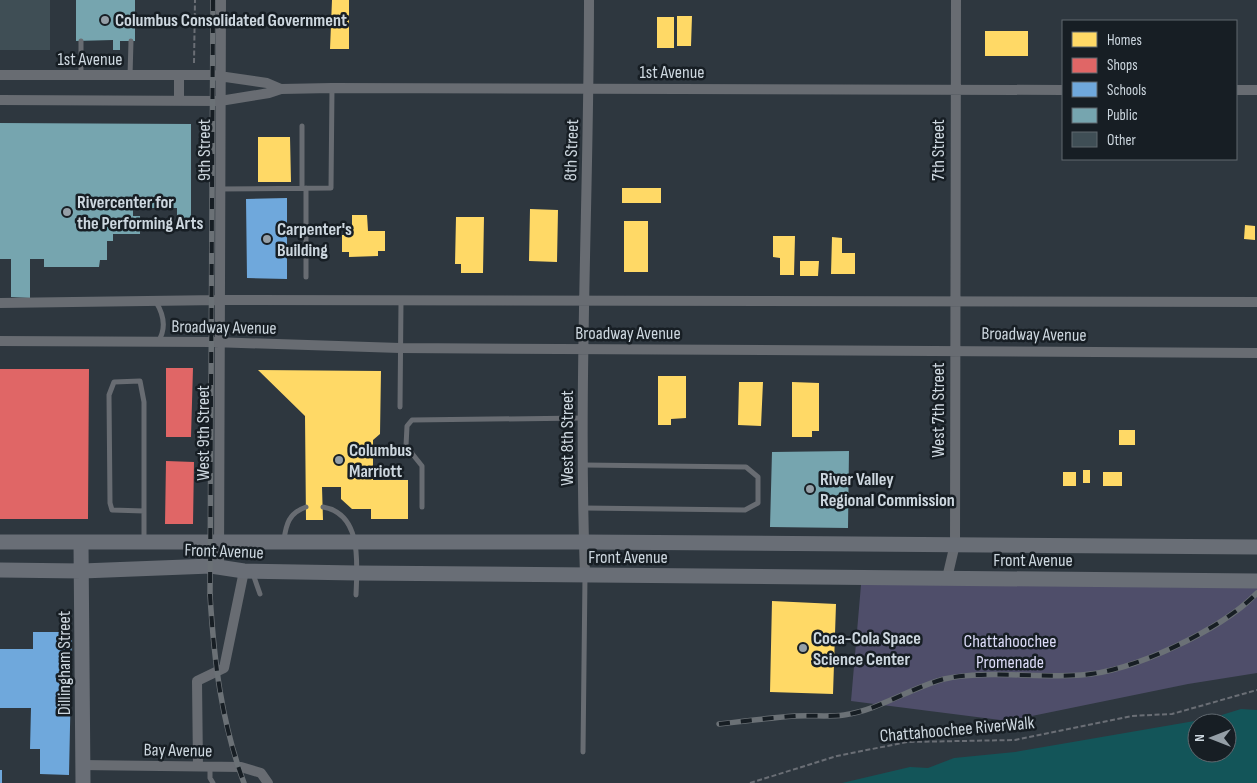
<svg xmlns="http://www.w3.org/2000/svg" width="1257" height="783" viewBox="0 0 1257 783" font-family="'Sofia Sans Condensed',sans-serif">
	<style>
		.green { fill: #4f4e6a }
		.water { fill: #135559; fill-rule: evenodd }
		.homes { fill: #ffd966 }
		.shops { fill: #e06666 }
		.schools { fill: #6fa8dc }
		.public { fill: #76a5af }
		.building { fill: #3f4e55 }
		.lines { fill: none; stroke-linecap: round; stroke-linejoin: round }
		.path { stroke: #6a6e75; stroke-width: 2; stroke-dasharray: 5 2.5; stroke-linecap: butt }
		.lane { stroke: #686c72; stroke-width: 5 }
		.street { stroke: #686c72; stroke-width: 10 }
		.secondary { stroke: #696e76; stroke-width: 15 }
		.rail-casing { stroke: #6b7176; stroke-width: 5.5 }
		.rail { stroke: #171e24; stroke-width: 4; stroke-dasharray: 11; stroke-linecap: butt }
		.poi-dot { fill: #959fa7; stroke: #171e24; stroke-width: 2 }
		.labels { text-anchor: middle; stroke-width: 5; stroke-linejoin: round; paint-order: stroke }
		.poi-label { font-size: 18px; font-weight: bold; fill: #cdd7df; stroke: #171e24; text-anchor: start }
		.street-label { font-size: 18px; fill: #cdd7df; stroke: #171e24 }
		.park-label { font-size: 18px; fill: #dddcf8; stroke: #171e24 }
	</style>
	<rect width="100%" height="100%" fill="#2e373f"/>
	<!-- green -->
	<path class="green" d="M1257 584V673L1188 684 1008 721 851 701 861 585Z"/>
	<!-- water -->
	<path class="water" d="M1241 709 1257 710V783H842L910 767 928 768 954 758 1015 752 1212 718ZM1197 723H1227V753H1197Z"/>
	<!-- homes -->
	<path class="homes" d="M332 0H349V49H330Z
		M677 16H692L691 46H677Z
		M657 17H674V48H657Z
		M985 31H1028V56H985Z
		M258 137H290L291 182H258Z
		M622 188H661V203H622Z
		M530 209 558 210 557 262 529 261Z
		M352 215H367L368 231H385V251H378V256L349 257V252H342V235H352Z
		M456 217H484L483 273H461V264H455Z
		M624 221H648V272H624Z
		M1245 225 1255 226V240L1244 239Z
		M773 236H795L794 275H780V258L773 257Z
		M832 237 842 238V253H855V274H831Z
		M800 261H819L818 276H800Z
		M258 370 381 371 380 434 373 440V480H408V519H371V509H352L341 499V487H322L323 520H306L305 416Z
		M658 376H686V418L671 419V425H658Z
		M739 382H763L761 426 738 425Z
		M792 382 819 383V431H812V437H792Z
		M1119 430H1135V445H1119Z
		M1083 470H1090V483H1083Z
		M1063 472H1076V486H1063Z
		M1103 472H1122V486H1103Z
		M772 601 836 604 833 694 770 692Z"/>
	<!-- shops -->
	<path class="shops" d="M166 368H193L191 437H166Z
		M0 369H89L88 519H0Z
		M166 461 194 462 193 524H165Z"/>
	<!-- schools -->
	<path class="schools" d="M287 198V279L247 278 246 199Z
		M33 632H72L69 775 40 774V749H30L31 708H0V649H33Z
		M0 770H2V783H0Z"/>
	<!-- public -->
	<path class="public" d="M76 0H135V41H120V50H113V40L76 41Z
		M0 123 191 124V221H177V208H133V216H140V234H113V241H107V260H100L99 267H44V259H30V298L11 297V259H0Z
		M849 451 848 528 770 527 772 452Z"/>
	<!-- building -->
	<path class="building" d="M0 0H50V50H0Z"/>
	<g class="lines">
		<!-- path -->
		<path class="path" d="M194 63 195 0
			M750 783 837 756 907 742 1015 740 1132 716 1172 714 1257 690"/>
		<!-- lane -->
		<path class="lane" d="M81 75V41
			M130 76 131 41
			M302 188V126
			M306 188V277
			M220 189 331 188 332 88
			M156 302C164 315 167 328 158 342
			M400 407 401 301
			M323 507C363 514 357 565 356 595
			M422 507V466L406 446 407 426 412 420 583 418
			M584 508 745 510 758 503V477L746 467 584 465
			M144 511 112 510 110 503 109 395 114 382 140 381 144 402V540
			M284 540C286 524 289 513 306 507
			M253 574 260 594
			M583 752 585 576
			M210 767V778L213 783"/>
		<!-- street -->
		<path class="street" d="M0 75H212L267 83 281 89
			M1236 90H1257
			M0 100 220 101 269 93 281 89 332 88 1063 90
			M179 100V76
			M0 303 220 300 1257 302
			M0 341 212 342 400 348 1257 353
			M219 566 221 0
			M585 575C578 383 589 192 589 0
			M947 578 955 544 956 0
			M81 765 241 767 261 773 268 783
			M198 766 197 681 224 668 244 571"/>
		<!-- secondary -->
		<path class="secondary" d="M0 542H584L1257 547
			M81 543 83 783
			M0 570 82 571 211 566 244 571 357 573 1257 581"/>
		<defs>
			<path id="rail" d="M213 0 210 595C214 660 221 721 244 783
				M719 724C744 721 769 718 795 716 811 715 828 717 844 715 879 710 910 688 944 679 983 670 1039 678 1081 675 1132 672 1221 630 1257 593"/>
		</defs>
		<!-- rail casing -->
		<use href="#rail" class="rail-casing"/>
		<!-- rail -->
		<use href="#rail" class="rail"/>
	</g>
	<!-- markers -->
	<g class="poi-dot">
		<circle cx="105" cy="20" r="5"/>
		<circle cx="67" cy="212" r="5"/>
		<circle cx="267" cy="239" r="5"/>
		<circle cx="339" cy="460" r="5"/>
		<circle cx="810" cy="489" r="5"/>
		<circle cx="803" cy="648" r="5"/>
	</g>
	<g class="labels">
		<!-- poi labels -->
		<g class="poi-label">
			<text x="115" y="26">Columbus Consolidated Government</text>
			<text x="77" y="208">Rivercenter for<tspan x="77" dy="21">the Performing Arts</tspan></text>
			<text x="277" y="235">Carpenter's<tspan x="277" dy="21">Building</tspan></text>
			<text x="349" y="456">Columbus<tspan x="349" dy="21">Marriott</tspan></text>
			<text x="820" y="485">River Valley<tspan x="820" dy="21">Regional Commission</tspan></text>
			<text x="813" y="644">Coca-Cola Space<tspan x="813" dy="21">Science Center</tspan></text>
		</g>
		<!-- street labels -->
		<g class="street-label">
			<text x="90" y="65">1st Avenue</text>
			<text x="672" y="78">1st Avenue</text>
			<text transform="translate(204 150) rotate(-90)" y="6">9th Street</text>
			<text transform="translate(571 150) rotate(-88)" y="6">8th Street</text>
			<text transform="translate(938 150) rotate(-90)" y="6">7th Street</text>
			<text transform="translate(224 327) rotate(1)" y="6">Broadway Avenue</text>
			<text x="628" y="339">Broadway Avenue</text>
			<text transform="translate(1034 334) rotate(1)" y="6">Broadway Avenue</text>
			<text transform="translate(938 410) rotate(-90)" y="6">West 7th Street</text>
			<text transform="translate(203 433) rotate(-90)" y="6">West 9th Street</text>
			<text transform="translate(567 438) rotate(-90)" y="6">West 8th Street</text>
			<text transform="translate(224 551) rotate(2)" y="6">Front Avenue</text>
			<text x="628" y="563">Front Avenue</text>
			<text x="1033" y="566">Front Avenue</text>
			<text transform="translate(64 663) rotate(-90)" y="6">Dillingham Street</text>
			<text transform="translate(957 729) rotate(-5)" y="6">Chattahoochee RiverWalk</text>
			<text transform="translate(178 750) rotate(1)" y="6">Bay Avenue</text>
		</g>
		<!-- park labels -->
		<g class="park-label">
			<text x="1010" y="647">Chattahoochee<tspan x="1010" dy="21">Promenade</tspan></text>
		</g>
	</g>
	<!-- legend -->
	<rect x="1062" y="20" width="175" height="140" fill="#171e24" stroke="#60686f"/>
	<rect x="1072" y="32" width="25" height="15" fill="#ffd966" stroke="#60686f"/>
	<text x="1107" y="45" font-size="15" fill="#cdd7df">Homes</text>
	<rect x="1072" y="58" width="25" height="15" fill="#e06666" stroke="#60686f"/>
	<text x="1107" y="70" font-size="15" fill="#cdd7df">Shops</text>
	<rect x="1072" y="82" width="25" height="15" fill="#6fa8dc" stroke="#60686f"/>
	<text x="1107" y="95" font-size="15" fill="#cdd7df">Schools</text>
	<rect x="1072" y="108" width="25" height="15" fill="#76a5af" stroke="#60686f"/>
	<text x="1107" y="120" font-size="15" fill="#cdd7df">Public</text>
	<rect x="1072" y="132" width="25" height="15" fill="#3f4e55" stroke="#60686f"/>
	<text x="1107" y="145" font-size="15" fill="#cdd7df">Other</text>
	<!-- north arrow -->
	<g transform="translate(1212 738) rotate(270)"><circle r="24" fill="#171e24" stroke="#60686f"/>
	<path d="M0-4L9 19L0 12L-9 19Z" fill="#959fa7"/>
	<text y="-8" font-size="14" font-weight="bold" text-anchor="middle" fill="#cdd7df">N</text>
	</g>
</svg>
